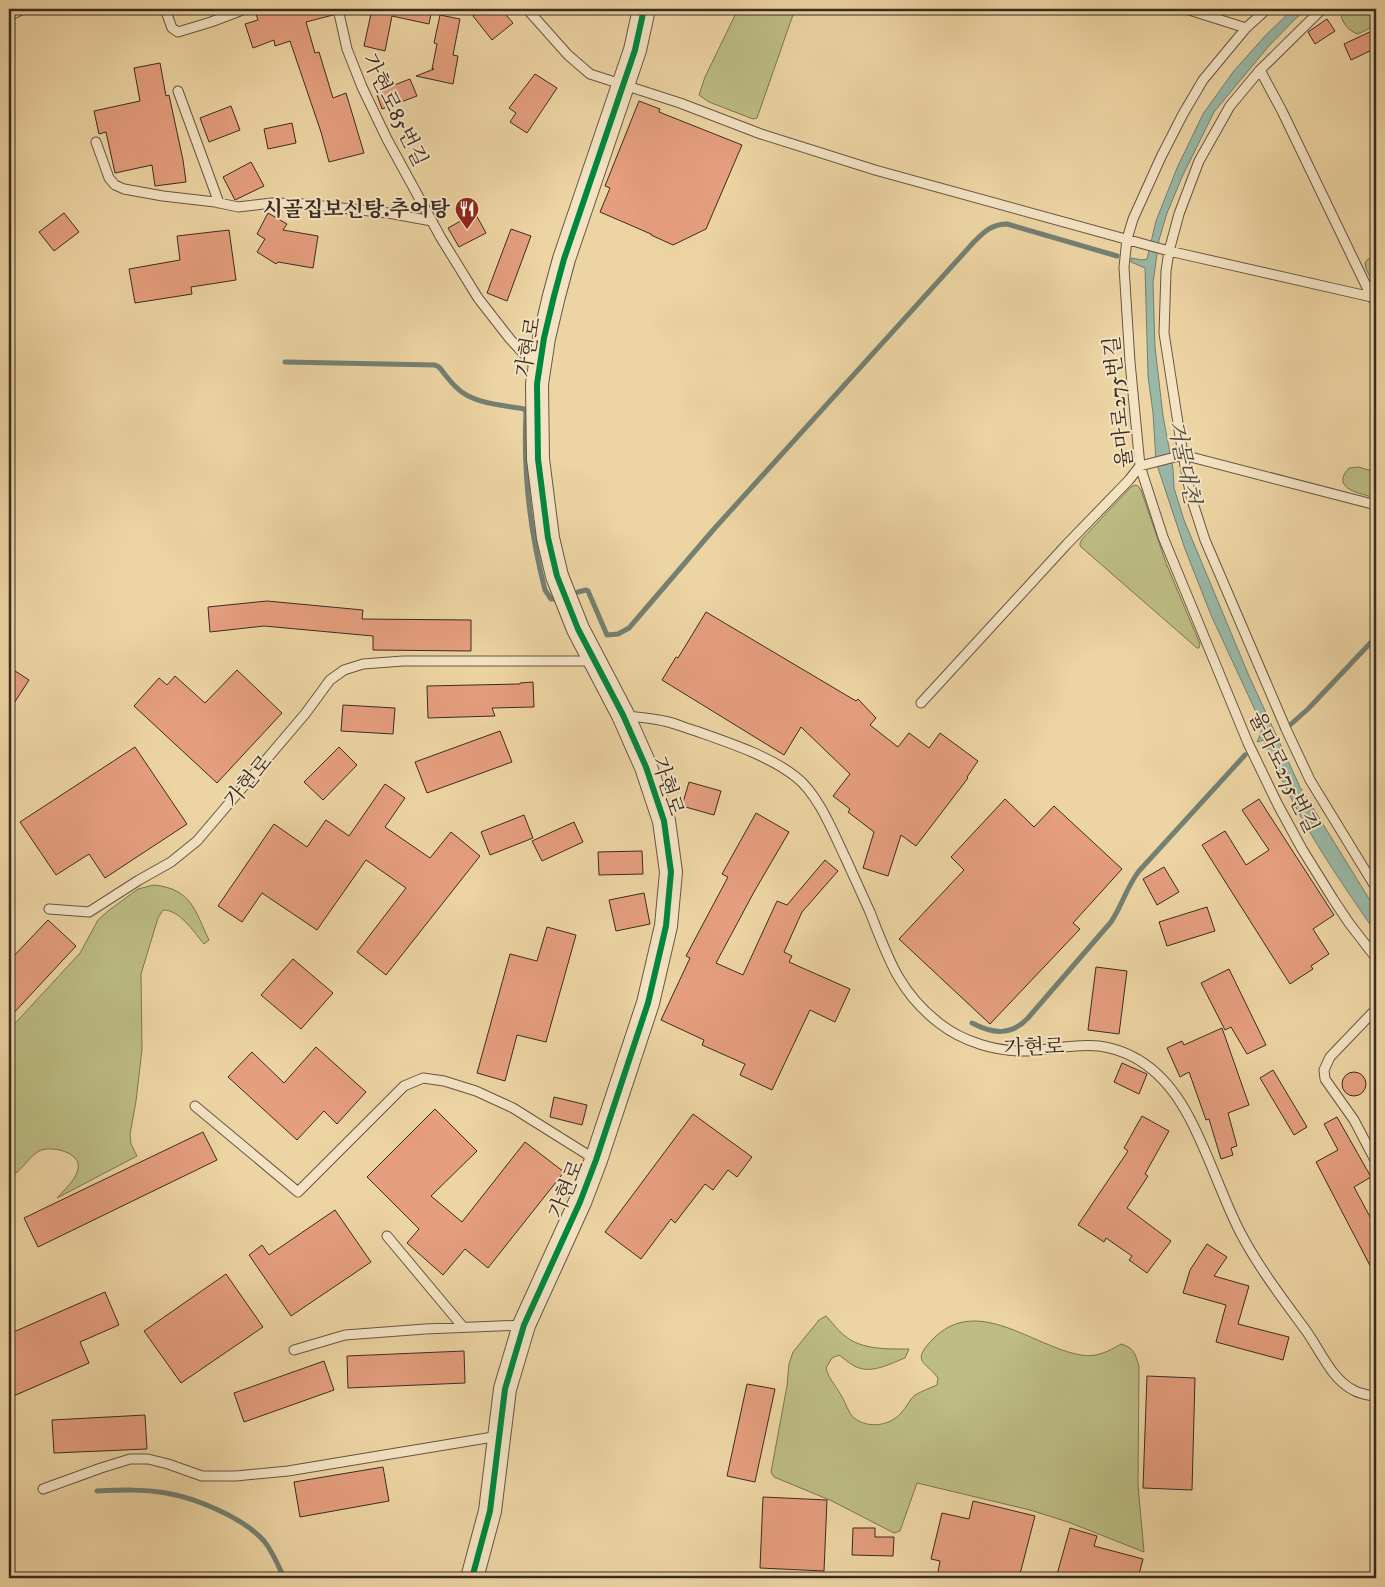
<svg xmlns="http://www.w3.org/2000/svg" width="1385" height="1587" viewBox="0 0 1385 1587" font-family="'IM FELL DW Pica','Noto Serif KR',serif">
	<style>
		.green { fill: #bcbc83; stroke: #7c7453 }
		.water { fill: #99b8a7; stroke: #738072 }
		.lines { fill: none; stroke-linecap: round; stroke-linejoin: round }
		.stream { stroke: #738072; stroke-width: 5 }
		.building { fill: #e59e7e; stroke: #3b2b23 }
		.service-casing { stroke: #685543; stroke-width: 11 }
		.tertiary-casing { stroke: #685543; stroke-width: 24 }
		.service { stroke: #f3e3c3; stroke-width: 9 }
		.tertiary { stroke: #f3e3c3; stroke-width: 22 }
		.cycleway-casing { stroke: #f3e3c3; stroke-width: 9 }
		.cycleway { stroke: #00873e; stroke-width: 6 }
		.labels { text-anchor: middle; stroke-width: 4; stroke-linejoin: round; paint-order: stroke }
		.street-label { font-size: 21px; fill: #3b2b23; stroke: #f3e3c3 }
		.poi-label { font-size: 21px; font-weight: bold; fill: #3b2b23; stroke: #f3e3c3; text-anchor: end }
		.water-label { font-size: 22px; font-style: italic; fill: #524e44; stroke: #f3e3c3 }
	</style>
	<rect width="100%" height="100%" fill="#edd4a3"/>
	<filter id="stains"><feTurbulence type="fractalNoise" baseFrequency=".004" numOctaves="4"/><feColorMatrix values="0 0 0 0 .2 0 0 0 0 .09 0 0 0 0 .02 0 0 0 .5 -.17"/></filter>
	<radialGradient id="worn" r=".72"><stop offset=".6" stop-color="#630" stop-opacity="0"/><stop offset="1" stop-color="#630" stop-opacity=".3"/></radialGradient>
	<!-- green -->
	<path class="green" d="M738 9H795L757 118 753 119 709 102 699 95 705 77Z
		M1341 9H1376V25L1358 34C1348 31 1339 20 1341 9Z
		M1376 256V288L1366 269 1365 263 1368 259Z
		M1358 467 1376 472V498C1362 494 1329 489 1349 468Z
		M1135 485 1138 486 1141 490 1166 563 1200 644 1199 648H1197L1080 546V543L1082 539 1131 487Z
		M154 885C192 889 195 911 209 940L204 944C193 931 180 910 163 910L158 918 141 974 142 1049 136 1101 130 1134 131 1144 137 1156 57 1198C64 1190 76 1180 78 1169 82 1152 50 1145 39 1151 27 1158 22 1172 9 1177V1030L80 953 98 920 108 911 138 889Z
		M826 1316C832 1322 838 1331 845 1336 862 1350 888 1349 909 1349L905 1358C892 1363 874 1373 859 1368 852 1366 845 1359 839 1355L832 1358 826 1368C829 1380 838 1388 843 1399 846 1404 848 1411 852 1416 865 1429 889 1427 901 1413 907 1407 909 1400 915 1395 922 1391 930 1388 937 1385L938 1378C925 1361 911 1362 932 1340 976 1293 1033 1347 1081 1355 1096 1358 1109 1351 1121 1344 1134 1348 1135 1353 1139 1366L1138 1484 1144 1552 1068 1522 1030 1510 917 1483 900 1531 894 1533 832 1501 774 1477 771 1472 787 1386 789 1364 793 1352 819 1320Z"/>
	<!-- water -->
	<path class="water" d="M1293 9H1308L1296 18 1268 47 1214 112 1182 177 1167 213 1159 240 1153 283 1155 347 1163 416 1173 469 1174 488 1184 520 1249 676 1300 787 1376 910V933C1343 885 1308 835 1283 782 1276 768 1270 754 1264 740L1257 742 1261 733 1262 725 1211 615 1185 549 1156 462 1153 413 1148 376 1145 268 1131 262V258L1142 260 1147 259 1156 221 1177 168 1203 114 1233 72 1265 36Z"/>
	<g class="lines">
		<!-- stream -->
		<path class="stream" d="M285 362 435 365 439 367C445 374 450 382 457 388 473 404 503 405 524 409L526 412C523 472 530 532 545 590L551 599H555
			M578 592 586 590 588 591 607 635 618 634 629 628 714 529 973 243C983 233 991 224 1007 224L1117 256
			M1290 725 1308 709 1376 637
			M972 1023C993 1034 1011 1036 1028 1018L1111 922C1122 906 1127 886 1139 871L1245 755
			M9 1459 11 1461
			M97 1491C120 1490 143 1489 166 1493 196 1498 244 1518 264 1541 273 1552 278 1565 284 1578"/>
	</g>
	<!-- building -->
	<path class="building" d="M273 9H332L333 15 306 22 315 53 319 52 333 98 346 93 364 153 329 162 321 132 290 41 275 46 274 40 253 48 245 24 258 20 256 14Z
		M372 9H432L429 24 392 16 385 51 364 46Z
		M482 9H501L513 23 492 40 473 16Z
		M440 15 460 19 453 55 458 56 453 84 416 76 434 69H432L437 44 434 43Z
		M1327 19 1335 31 1315 44 1308 32Z
		M1376 29V48L1351 60 1344 44Z
		M160 63 166 96 169 95 183 160 186 182 155 186 152 165 115 173 106 132 99 134 94 111 140 101 134 68Z
		M535 74 557 88 527 133 510 122 516 113 509 108Z
		M410 79 417 96 382 109 376 92Z
		M639 101 660 109 659 112 742 145 706 229 673 245 651 235V234L600 212 610 188 605 186Z
		M231 106 240 130 209 142 200 118Z
		M292 123 296 143 268 149 264 129Z
		M251 162 264 186 235 200 223 177Z
		M64 213 79 232 54 251 39 232Z
		M268 213 287 224 283 230 318 236 313 268 278 262 276 264 257 252 265 239 257 234Z
		M475 213 486 233 459 247 448 228Z
		M511 229 531 236 507 301 487 293Z
		M229 230 236 280 191 287 192 294 135 303 129 269 180 260 177 236Z
		M267 601 363 610 362 619 471 620V651L373 650V636L264 626 210 632 208 607Z
		M706 612 856 701 858 699 876 718 870 725 898 747 909 733 929 748 940 733 978 761 967 777 968 778 916 846 901 835 888 876 863 868 874 832 848 812 850 809 833 796 850 774 801 727 784 755 662 680 676 657 678 658Z
		M9 667 29 680 9 711Z
		M237 670 282 713 217 783 134 706 159 678 167 685 175 676 205 703Z
		M533 682 534 707 492 708 495 716 428 718 427 686 520 684V683Z
		M343 705 395 708 393 734 341 731Z
		M500 731 512 762 427 793 415 762Z
		M135 747 187 824 105 878 89 854 56 875 20 822Z
		M339 747 357 765 323 800 304 782Z
		M689 782 721 791 714 815 682 806Z
		M385 784 405 798 385 827 430 858 451 832 480 856 386 975 357 952 406 888 366 860 317 930 262 893 242 922 218 906 274 824 307 847 326 820 349 836Z
		M1005 799 1034 827 1054 806 1122 869 1073 923 1080 929 990 1024 899 939 964 870 951 857Z
		M1259 799 1334 915 1313 929 1329 954 1311 966 1313 969 1290 984 1202 845 1225 831 1246 865 1269 850 1242 810Z
		M756 813 789 832 754 892 716 963 743 975 777 901 787 905 825 860 838 871 802 912 784 952 792 956 789 962 850 989 835 1022 810 1010 772 1090 740 1075 745 1064 702 1045 704 1040 661 1020 690 958 686 956 728 877 722 874Z
		M524 815 533 838 490 855 481 832Z
		M574 822 583 842 542 861 532 841Z
		M642 851 643 874 599 875 598 852Z
		M1164 867 1179 892 1157 905 1143 879Z
		M644 893 650 924 616 931 609 900Z
		M1207 907 1215 931 1167 946 1159 922Z
		M48 920 76 946 9 1018V961Z
		M547 927 576 935 546 1042 517 1035 505 1081 477 1073 510 954 537 961Z
		M293 959 333 993 301 1029 261 995Z
		M1096 967 1127 971 1119 1034 1088 1030Z
		M1229 969 1266 1045 1247 1054 1231 1027 1225 1030 1201 983Z
		M1222 1028 1249 1105 1228 1113 1237 1146 1231 1148 1233 1155 1221 1159 1209 1119 1206 1120 1189 1072 1180 1077 1167 1048 1182 1041 1184 1045Z
		M316 1047 366 1092 337 1124 324 1111 297 1140 228 1077 252 1052 284 1083Z
		M1122 1063 1147 1074 1139 1094 1114 1082Z
		M1273 1070 1307 1127 1294 1135 1260 1078Z
		M1342 1084a12 12 0 1 1 24 0a12 12 0 1 1-24 0Z
		M554 1097 587 1105 582 1125 550 1117Z
		M435 1109 477 1151 431 1196 462 1222 525 1142 564 1172 488 1268 465 1249 443 1275 407 1243 419 1229 367 1177Z
		M693 1114 752 1157 737 1177 728 1170 713 1190 705 1184 675 1223 671 1219 641 1259 605 1232Z
		M1142 1116 1169 1131 1145 1174 1148 1176 1127 1208 1171 1241 1147 1273 1129 1260 1132 1256 1106 1238 1104 1242 1078 1225 1128 1151 1124 1148Z
		M1337 1117 1371 1177 1354 1187 1376 1228V1277L1316 1162 1338 1150 1324 1124Z
		M203 1132 217 1160 38 1247 24 1218Z
		M335 1210 371 1262 291 1316 249 1255 262 1245 269 1255Z
		M1207 1244 1227 1257 1214 1276 1249 1286 1238 1324 1289 1337 1283 1360 1216 1342 1226 1305 1183 1293 1190 1270Z
		M226 1274 263 1327 181 1383 144 1331Z
		M105 1292 119 1325 80 1342 89 1363 9 1398V1334Z
		M464 1351 465 1383 348 1388 347 1356Z
		M324 1361 334 1390 244 1422 234 1393Z
		M1147 1376 1195 1378 1192 1490 1143 1488Z
		M747 1384 775 1389 755 1482 727 1476Z
		M145 1415 147 1449 54 1453 52 1420Z
		M383 1467 389 1501 300 1517 294 1482Z
		M763 1497 827 1500 824 1571 760 1568Z
		M973 1501 1035 1516 1019 1578H1010L988 1573V1578H937L940 1561 931 1559 942 1513 969 1519Z
		M853 1528H875V1537H894L893 1556 852 1555Z
		M1070 1528 1097 1536 1094 1546 1143 1559 1138 1578H1056Z"/>
	<g class="lines">
		<defs>
			<path id="service" d="M165 9 172 28 178 32 211 22 245 9
				M338 9 347 49 362 87 387 139 441 238 478 298 510 339 537 368
				M527 9 568 55 590 74 680 103 761 134 875 170 1169 251 1376 298
				M1186 9 1246 28
				M1267 9 1246 28 1203 80 1183 114 1161 157 1133 219 1127 239 1124 267 1130 362 1140 466 1163 537 1248 743 1278 805 1302 849 1333 899 1349 923 1376 958
				M1322 9 1260 70 1230 106 1199 161 1179 214 1169 251 1166 271 1164 333 1183 455 1191 497 1205 540 1286 729 1310 780 1376 888
				M9 16 23 9
				M1260 70 1282 111 1372 298
				M178 91 219 203
				M96 142 109 178 115 185 124 189 163 196 215 202 238 207 272 203 304 204 388 213 432 221
				M921 703 1067 544 1129 480 1140 466 1183 455 1376 505
				M626 716C638 717 651 718 664 721 675 723 685 728 696 731 727 742 770 756 796 777 818 794 833 832 845 857 853 875 862 894 870 912 888 958 899 992 939 1023 963 1042 997 1052 1027 1051 1051 1050 1075 1043 1099 1046 1142 1052 1171 1082 1190 1119 1209 1155 1221 1194 1239 1230 1258 1267 1283 1299 1307 1332 1321 1352 1332 1380 1355 1391 1361 1394 1369 1395 1376 1397
				M49 909 89 912 139 880 171 862 197 841 305 714 330 680 344 670 363 664 403 661H592
				M1376 1009 1330 1057 1324 1070 1325 1079 1354 1120 1376 1162
				M195 1106 298 1192 404 1086 423 1078 444 1081 476 1091 513 1108 596 1160
				M387 1236 463 1327
				M294 1350 345 1335 425 1329 524 1325
				M43 1489 101 1468 130 1459H148L168 1464 202 1476H236L288 1471 499 1436"/>
			<path id="tertiary" d="M472 1578 490 1511 505 1389 524 1325 580 1202 596 1160 648 1003 666 926 671 872 664 821 646 767 623 715 578 629 557 576 548 538 538 459 537 384 544 338 554 296 564 259 635 50 644 9"/>
		</defs>
		<!-- service casing -->
		<use href="#service" class="service-casing"/>
		<!-- tertiary casing -->
		<use href="#tertiary" class="tertiary-casing"/>
		<!-- service -->
		<use href="#service" class="service"/>
		<!-- tertiary -->
		<use href="#tertiary" class="tertiary"/>
		<defs>
			<path id="cycleway" d="M472 1578 490 1511 505 1389 524 1325 580 1202 596 1160 648 1003 666 926 671 872 664 821 646 767 623 715 578 629 557 576 548 538 538 459 537 384 544 338 554 296 564 259 635 50 644 9"/>
		</defs>
		<!-- cycleway casing -->
		<use href="#cycleway" class="cycleway-casing"/>
		<!-- cycleway -->
		<use href="#cycleway" class="cycleway"/>
	</g>
	<!-- icons -->
	<defs>
		<symbol id="restaurant-pin" viewBox="-11 -11 22 30"><path d="M0 17L-7.5 6A9.5 9.5 0 1 1 7.5 6Z" fill="#8f2418" stroke="#f3e3c3"/><path d="M-5-6h1v4h1v-4h1v4h1v-4h1v5L-1.5 .5V6h-2V.5L-5-1ZM5-6V6H3V1.5H1.5Q1.5-4 5-6Z" fill="#fff"/></symbol>
	</defs>
	<g fill-rule="evenodd">
		<use href="#restaurant-pin" x="453" y="195" width="28" height="38"/>
	</g>
	<g class="labels">
		<!-- street labels -->
		<g class="street-label">
			<text transform="translate(395 110) rotate(64)" y="7">가현로85번길</text>
			<text transform="translate(528 347) rotate(-80)" y="7">가현로</text>
			<text transform="translate(1118 402) rotate(-96)" y="7">율마로275번길</text>
			<text transform="translate(1284 772) rotate(64)" y="7">율마로275번길</text>
			<text transform="translate(248 781) rotate(-50)" y="7">가현로</text>
			<text transform="translate(668 786) rotate(72)" y="7">가현로</text>
			<text transform="translate(1034 1047) rotate(-2)" y="7">가현로</text>
			<text transform="translate(566 1189) rotate(-68)" y="7">가현로</text>
		</g>
		<!-- poi labels -->
		<g class="poi-label">
			<text x="450" y="216">시골집보신탕.추어탕</text>
		</g>
		<!-- water labels -->
		<g class="water-label">
			<text transform="translate(1185 462) rotate(78)" y="8">거물대천</text>
		</g>
	</g>
	<!-- margin -->
	<rect width="1385" height="1587" fill="none" stroke="#edd4a3" stroke-width="30"/>
	<rect x="10" y="10" width="1365" height="1567" fill="none" stroke="#3b2b23" stroke-width="2.5"/>
	<rect x="15" y="15" width="1355" height="1557" fill="none" stroke="#3b2b23"/>
	<rect width="100%" height="100%" filter="url(#stains)"/>
	<rect width="100%" height="100%" fill="url(#worn)"/>
</svg>
